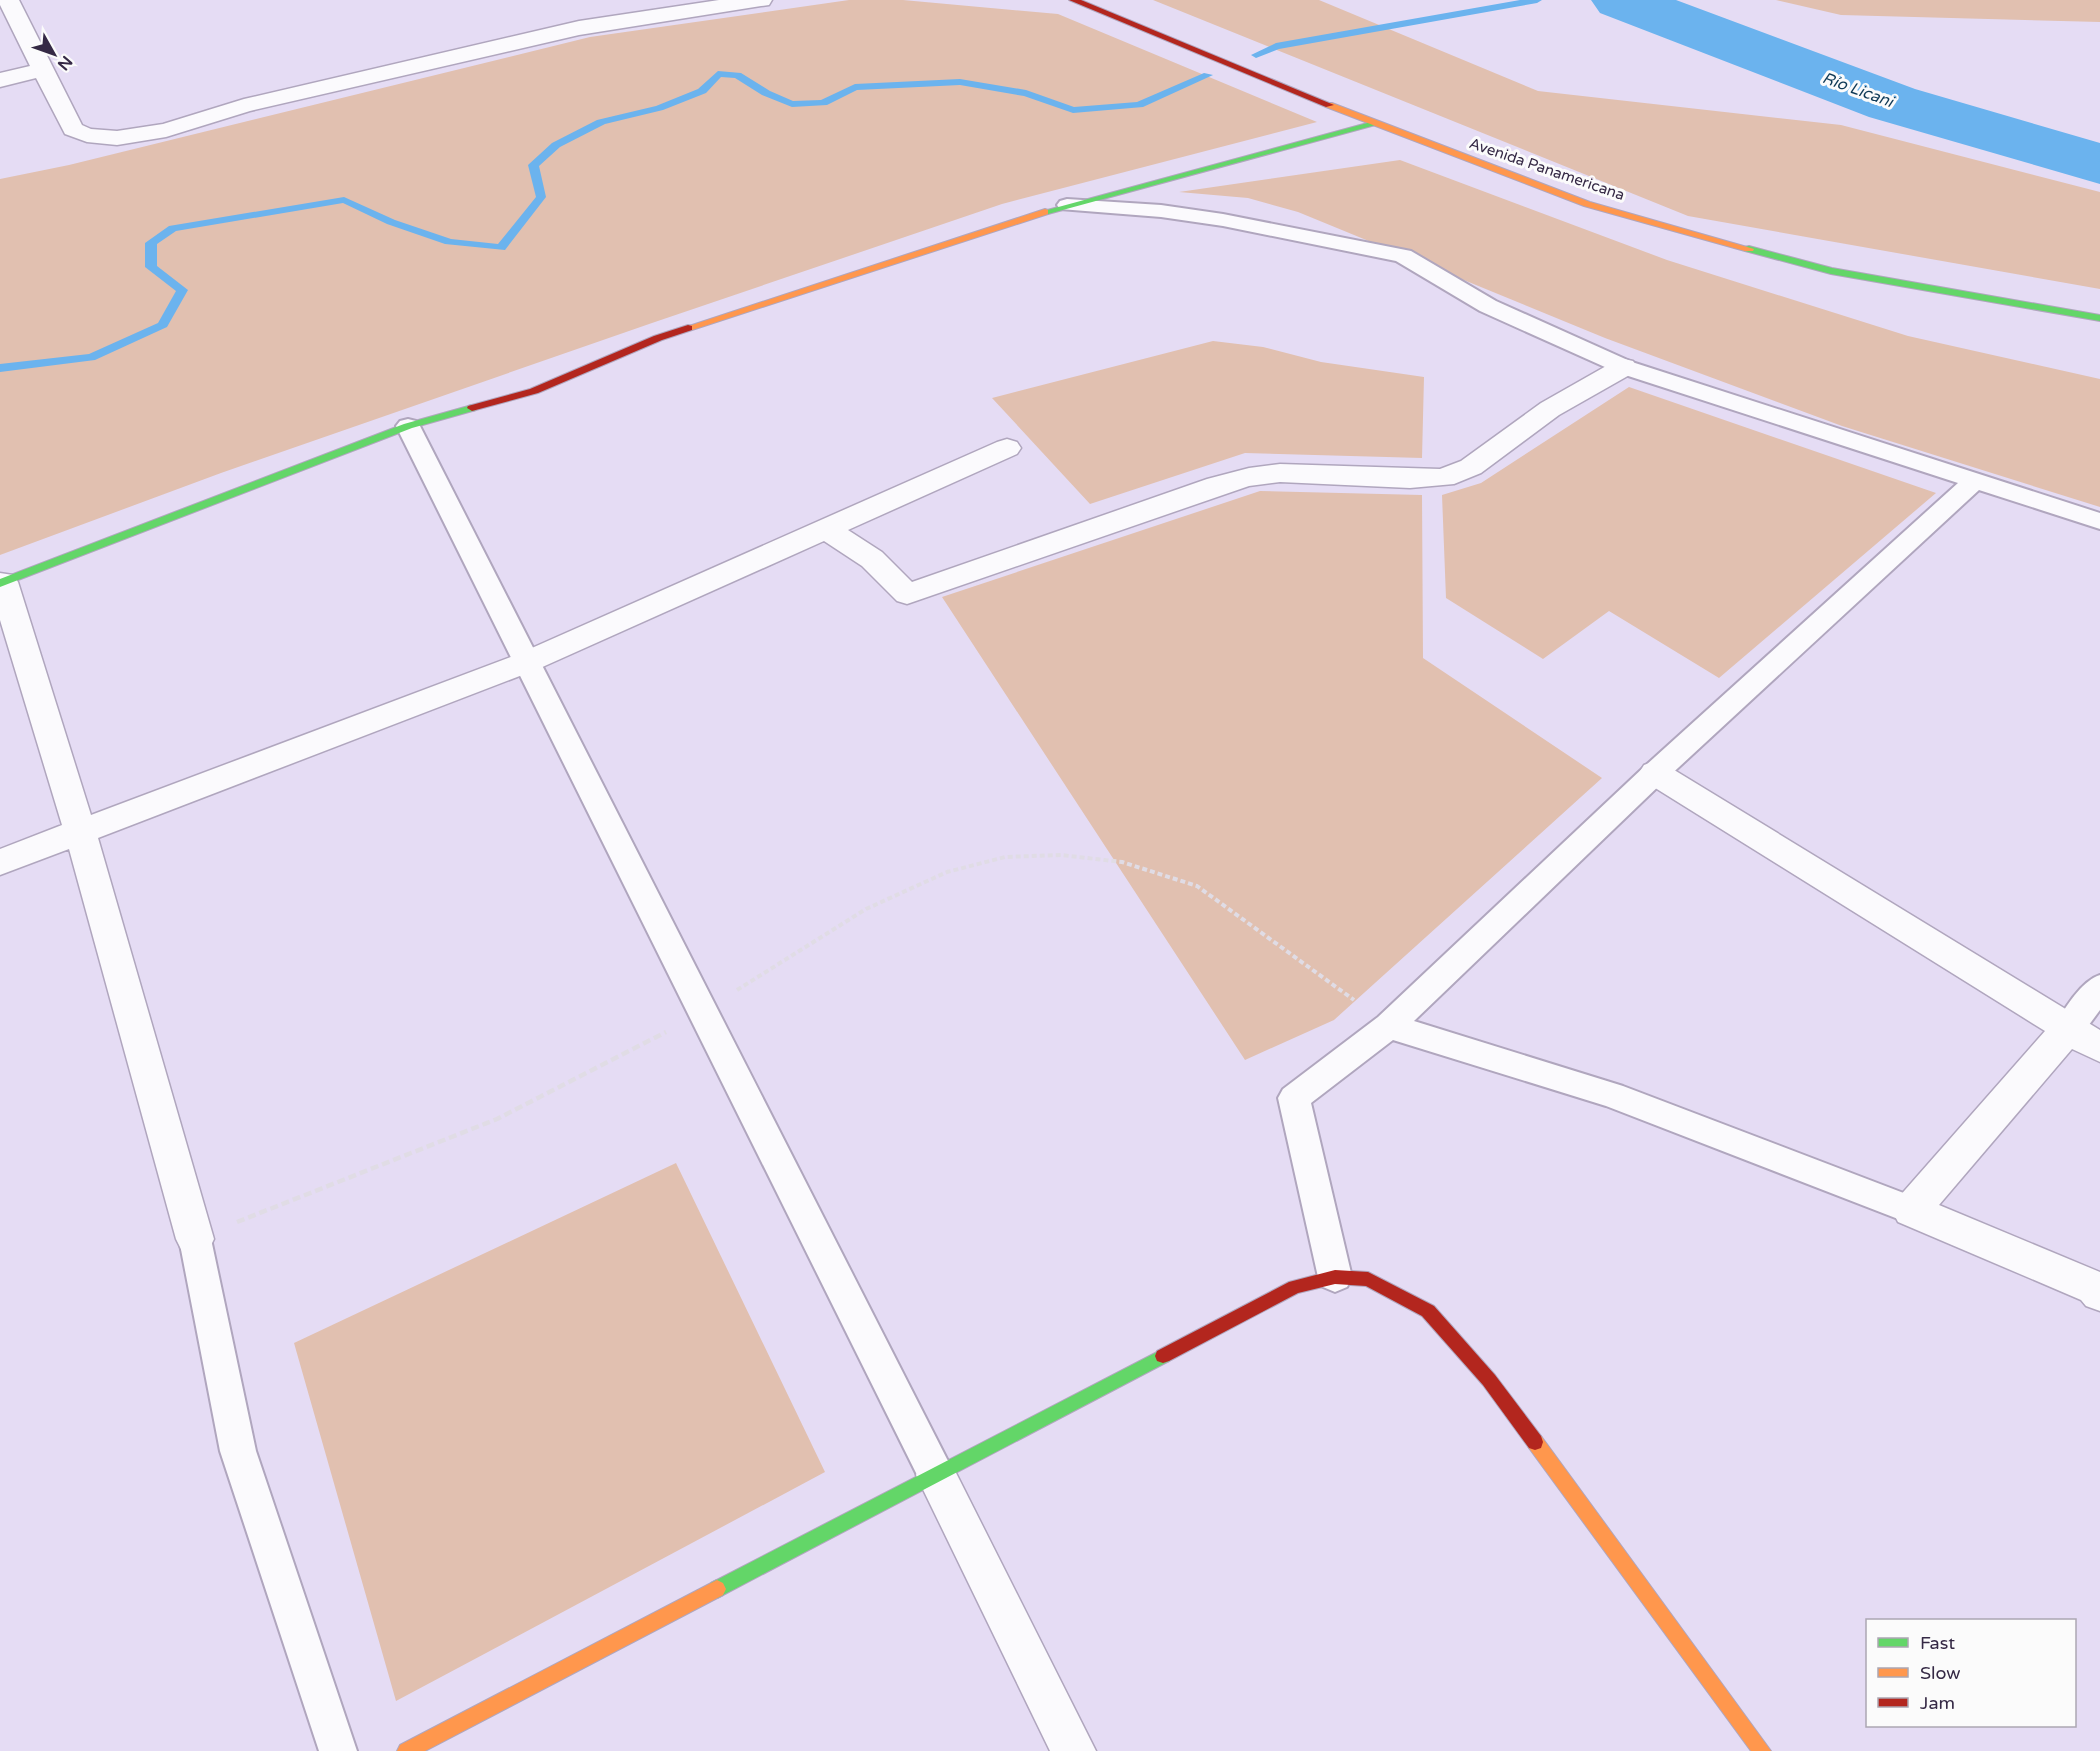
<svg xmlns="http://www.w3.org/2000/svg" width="2100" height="1751" viewBox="0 0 2100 1751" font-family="'Varela Round',sans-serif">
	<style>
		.green { fill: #e1c0b0 }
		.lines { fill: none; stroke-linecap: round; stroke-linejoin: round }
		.stream { fill: #6bb3ee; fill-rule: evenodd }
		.river { fill: #6bb3ee; fill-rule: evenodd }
		.lane-casing { stroke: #b0a6be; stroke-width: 4 }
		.street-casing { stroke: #b0a6be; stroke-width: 3 }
		.fast-casing { stroke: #b0a6be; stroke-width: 2 }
		.slow-casing { stroke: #b0a6be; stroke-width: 2 }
		.jam-casing { stroke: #b0a6be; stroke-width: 2 }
		.path-far1 { stroke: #e0dce5; stroke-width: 4; stroke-dasharray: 5 3; stroke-linecap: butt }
		.path { stroke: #e0dce5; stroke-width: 4.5; stroke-dasharray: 8 4; stroke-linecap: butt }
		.lane { fill: #fbfafd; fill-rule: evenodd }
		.street { fill: #fbfafd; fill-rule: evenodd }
		.fast { fill: #63d668; fill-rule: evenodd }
		.slow { fill: #ff974d; fill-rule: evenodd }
		.jam { fill: #b3261e; fill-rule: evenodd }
		.labels { text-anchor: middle; stroke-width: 6; stroke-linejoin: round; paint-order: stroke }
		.far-street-label { font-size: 15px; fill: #352945; stroke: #fbfbfb }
		.far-water-label { font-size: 16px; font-style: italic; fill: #0f3a57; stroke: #fbfbfb }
	</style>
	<rect width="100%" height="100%" fill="#e5dcf4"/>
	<!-- green -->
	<path class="green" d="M849 0H903L1058 14 1317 122 1002 204 652 323 221 473 0 555V179L69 165 590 37Z
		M1153 0H1319L1538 91 1841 125 2100 192V289L1688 216Z
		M1776 0H2100V22L1841 15Z
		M1400 160 1667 260 1908 336 2100 379V507L1842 426 1605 338 1298 212 1248 198 1179 192Z
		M1213 341 1263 347 1321 362 1424 377 1422 458 1245 453 1090 504 992 398Z
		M1629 387 1936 493 1719 678 1609 611 1543 659 1446 598 1442 495 1481 483Z
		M1260 491 1422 495 1423 658 1602 778 1334 1020 1245 1060 942 597Z
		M676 1163 825 1472 396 1701 294 1343Z"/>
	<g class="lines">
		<!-- stream -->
		<path class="stream" d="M1520 0H1542L1537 3 1279 49 1256 58 1251 55 1276 43Z
			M718 71 741 73 770 91 793 101 821 100 855 84 960 79 1026 90 1074 107 1137 102 1204 73 1213 75 1143 107 1073 113 1024 96 960 85 857 90 827 105 792 107 762 95 735 78 721 77 706 93 663 110 605 124 560 147 539 166 546 197 505 250 445 244 387 224 343 203 176 231 157 244V266L188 290 167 327 95 360 0 372V364L89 354 158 323 176 291 145 267V243L169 226 344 197 395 220 451 239 498 244 536 197 528 165 552 143 597 120 656 106 698 89Z"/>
		<!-- river -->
		<path class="river" d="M1591 0H1676L1915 89 2100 143V184L1869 117 1600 13Z"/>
		<defs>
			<path id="lane" d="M1067 199 1161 205 1223 214 1411 251 1496 301 1632 362 2100 513V529L1979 490 1665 780 1414 1021 1623 1086 1922 1200 1927 1210 1922 1220 1911 1224 1606 1106 1393 1040 1311 1103 1352 1277 1347 1287 1335 1292 1323 1287 1318 1277 1278 1098 1283 1089 1378 1017 1645 766 1958 483 1616 372 1480 311 1396 261 1223 226 1161 217 1060 209 1057 205 1060 201Z
				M408 419 416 421 420 426 949 1463 954 1475 949 1487 936 1492 923 1487 396 426 400 421Z
				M2100 975V1010L2080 1037 2069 1040 2058 1037 2054 1028C2063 1010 2081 981 2100 975Z
				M195 1225 207 1229 211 1239 256 1451 357 1751H319L220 1451 179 1239 183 1229Z"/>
			<path id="street" d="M0 0H19L82 125 91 129 117 131 163 124 244 99 579 21 719 0H772L769 5 761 6 579 35 250 111 166 137 117 145 87 142 65 134 36 78 0 87V73L30 66 0 5Z
				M1624 359 1633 361 1637 367 1633 373 1559 415 1481 473 1454 484 1410 488 1280 482 1249 486 907 604 897 601 862 566 824 541 538 669 98 838 214 1239 208 1251 195 1256 182 1251 176 1239 69 849 0 875V849L62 825 0 620V573L13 575 18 582 91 815 516 655 997 442 1007 439 1017 442 1021 448 1017 454 848 530 882 552 912 582 1207 479 1249 468 1280 464 1440 469 1461 461 1541 403 1615 361Z
				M1655 761 1666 765 2100 1030V1062L2072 1049 1939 1205 2100 1272V1311L2086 1306 2081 1300 1898 1222 1892 1210 1898 1198 2045 1031 1644 781 1639 773 1644 765Z
				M936 1455 950 1461 1096 1751H1050L916 1475 922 1461Z"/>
			<path id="fast" d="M1371 122 1379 124 1048 214 1040 212Z
				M1749 246 1832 268 2100 315V321L1831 274 1745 251V247Z
				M472 405 476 406V410L412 428 0 587V579L404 424Z
				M1163 1349 1169 1351 1171 1356 1169 1361 723 1595 717 1598 711 1595 708 1589 711 1583Z"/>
			<path id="slow" d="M1326 103H1332L1590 202 1754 249 1753 251H1745L1584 206 1326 107Z
				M1045 209 1048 210V214L692 330H684L683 328Z
				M1535 1434 1541 1436 1771 1751H1751L1529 1448 1527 1442 1529 1436Z
				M717 1580 723 1583 726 1589 723 1595 425 1751H397L400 1745Z"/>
			<path id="jam" d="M1069 0H1081L1334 105 1326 107Z
				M688 325 692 326V330L662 340 538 393 472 411 467 408 468 406 530 389 654 336Z
				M1335 1270 1368 1272 1434 1306 1495 1375 1541 1436 1543 1442 1541 1448 1535 1450 1529 1448 1483 1385 1422 1316 1366 1286 1335 1284 1298 1293 1169 1361 1163 1363 1157 1361 1155 1356 1157 1351 1289 1282Z"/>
		</defs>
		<!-- lane casing -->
		<use href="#lane" class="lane-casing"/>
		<!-- street casing -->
		<use href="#street" class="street-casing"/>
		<!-- fast casing -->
		<use href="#fast" class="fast-casing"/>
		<!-- slow casing -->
		<use href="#slow" class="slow-casing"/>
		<!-- jam casing -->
		<use href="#jam" class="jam-casing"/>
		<!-- path-far1 -->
		<path class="path-far1" d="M737 990 866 909 947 872 1005 857 1061 855 1122 862 1197 886 1354 1000"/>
		<!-- path -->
		<path class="path" d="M237 1222 497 1119 666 1032"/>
		<!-- lane -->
		<use href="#lane" class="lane"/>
		<!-- street -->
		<use href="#street" class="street"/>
		<!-- fast -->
		<use href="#fast" class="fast"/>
		<!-- slow -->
		<use href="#slow" class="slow"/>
		<!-- jam -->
		<use href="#jam" class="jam"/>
	</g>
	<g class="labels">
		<!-- far-street labels -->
		<g class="far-street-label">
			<text transform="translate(1547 169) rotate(19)" y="5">Avenida Panamericana</text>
		</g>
		<!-- far-water labels -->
		<g class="far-water-label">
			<text transform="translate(1858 89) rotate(20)" y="6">Río Licani</text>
		</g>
	</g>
	<!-- legend -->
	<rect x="1866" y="1619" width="210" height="108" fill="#fbfbfb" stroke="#aca7b2" stroke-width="1.5"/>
	<rect x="1878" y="1638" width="30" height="9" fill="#63d668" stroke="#aca7b2" stroke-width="1.5"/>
	<text x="1920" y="1649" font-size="18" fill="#352945">Fast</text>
	<rect x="1878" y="1668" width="30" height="9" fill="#ff974d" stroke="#aca7b2" stroke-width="1.5"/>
	<text x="1920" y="1679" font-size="18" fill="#352945">Slow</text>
	<rect x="1878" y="1698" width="30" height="9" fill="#b3261e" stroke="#aca7b2" stroke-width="1.5"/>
	<text x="1920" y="1709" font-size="18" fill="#352945">Jam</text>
	<!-- north arrow -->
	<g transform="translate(54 54) rotate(130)" stroke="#fbfbfb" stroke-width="4.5" paint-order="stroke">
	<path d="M0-4.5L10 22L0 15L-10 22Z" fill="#352945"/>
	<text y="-9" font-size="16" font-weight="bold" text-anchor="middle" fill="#352945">N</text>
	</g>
</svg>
